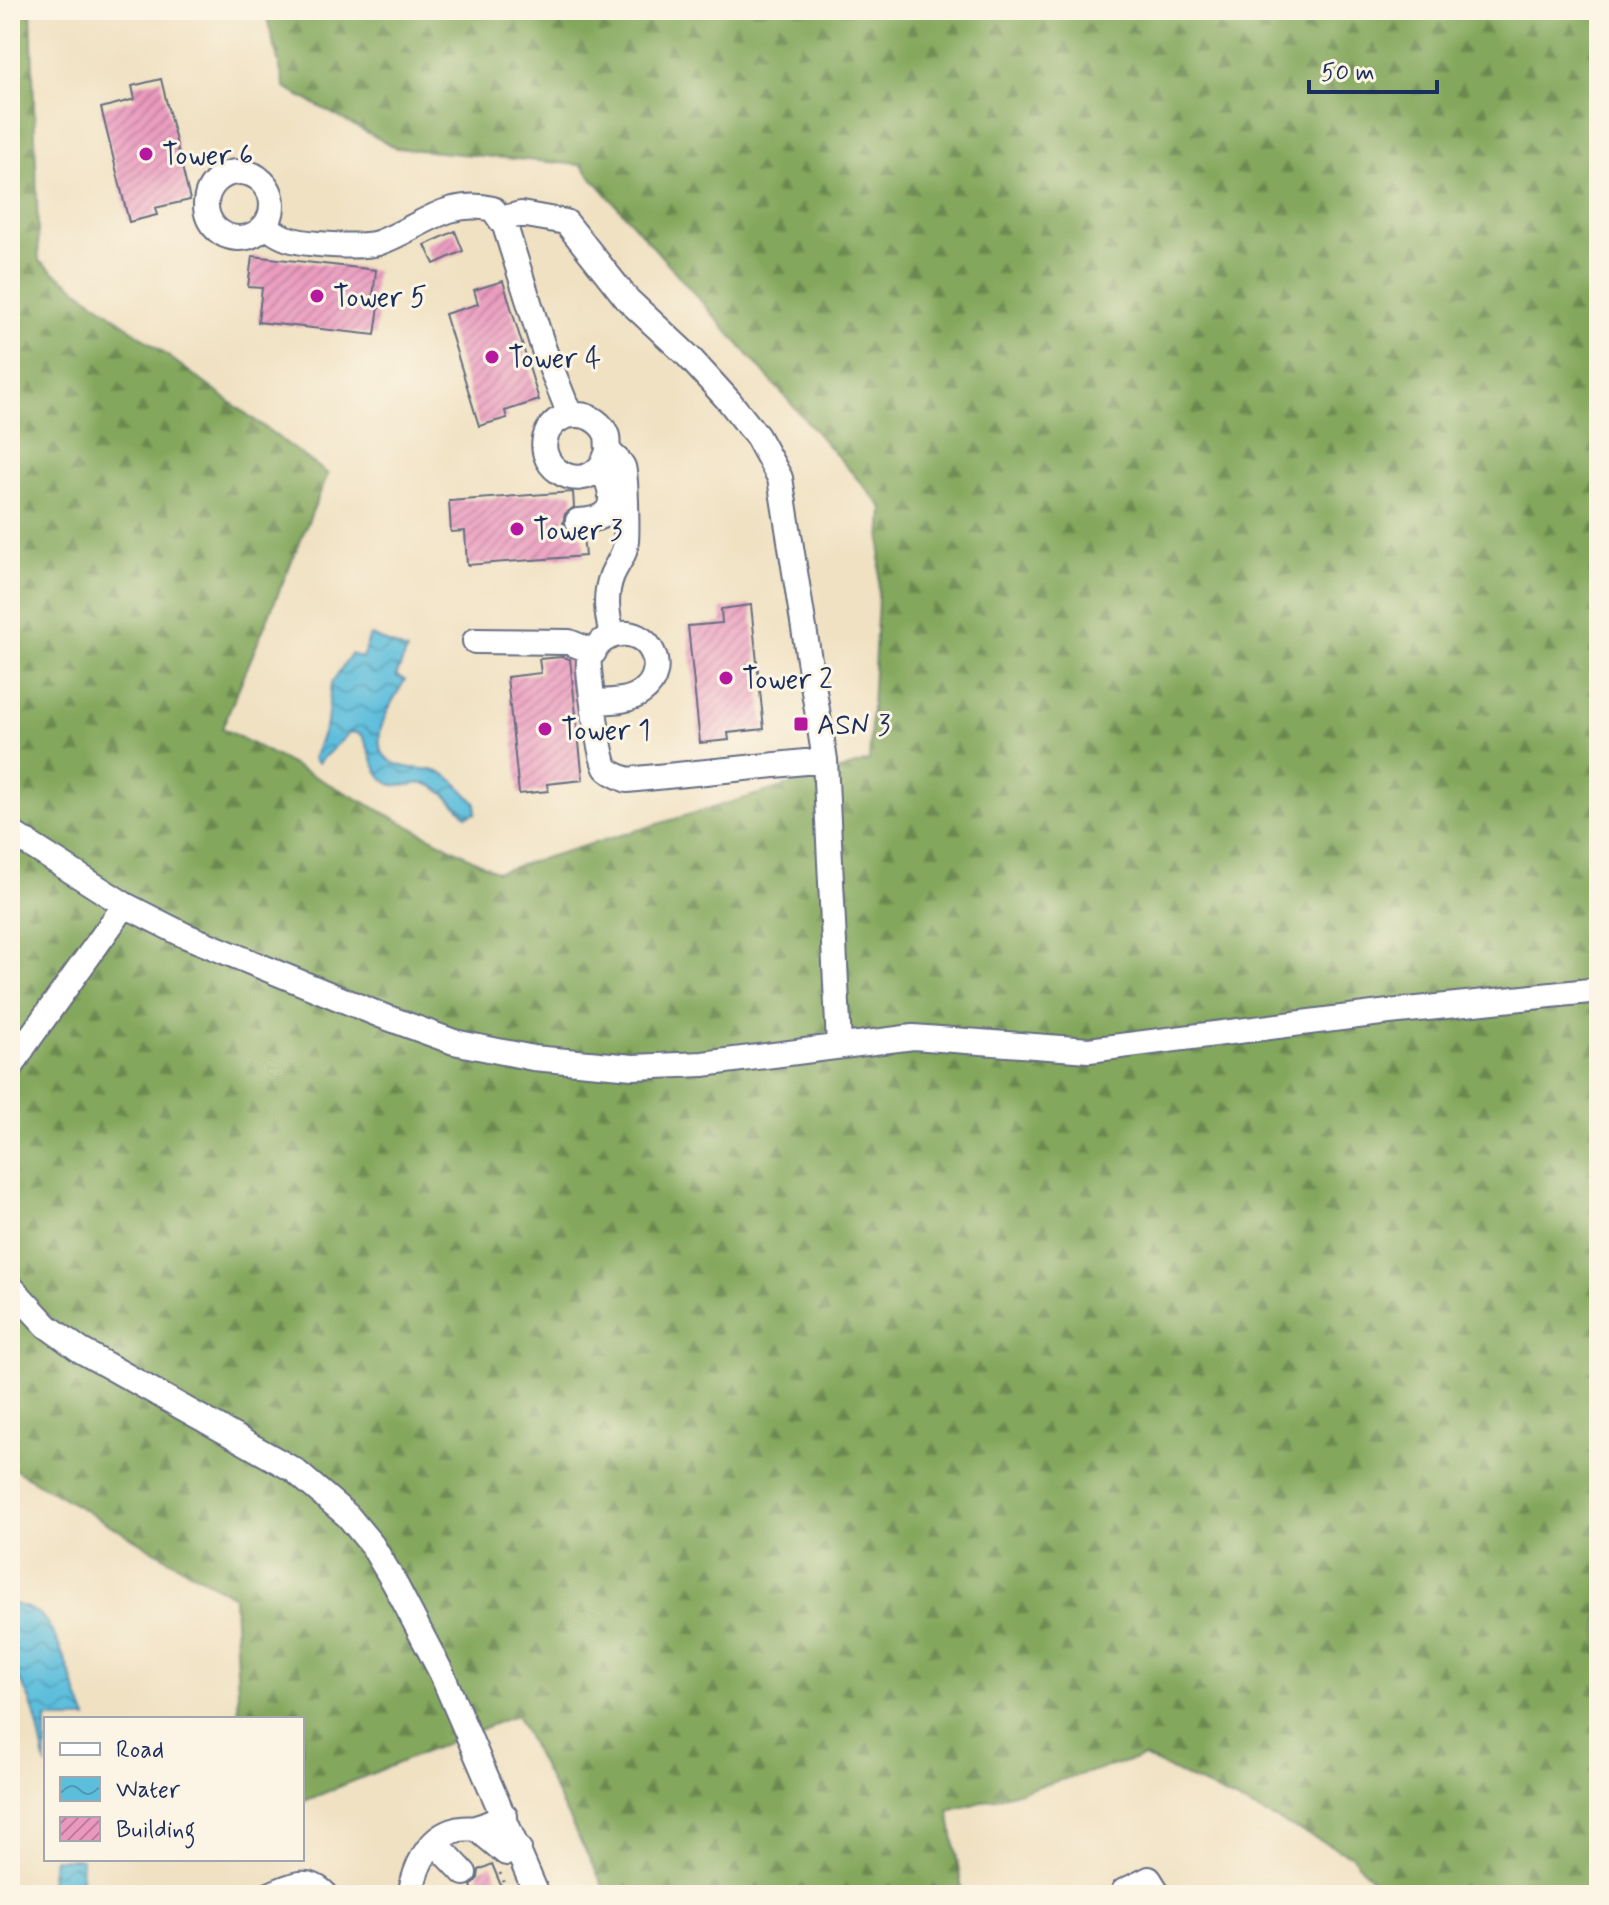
<svg xmlns="http://www.w3.org/2000/svg" width="1609" height="1905" viewBox="0 0 1609 1905" font-family="Mynerve,sans-serif">
	<style>
		.forest { fill: url(#forest-firs); stroke: #4f6b5d; stroke-width: 2 }
		.water { fill: url(#water-waves); stroke: #3c769d; stroke-width: 2 }
		.building { fill: url(#building-hatch) }
		.lines { fill: none; stroke-linecap: round; stroke-linejoin: round }
		.minor-casing { stroke: #666d81; stroke-width: 28 }
		.path { stroke: #666d81; stroke-width: 3; stroke-dasharray: 2 6; stroke-linecap: butt }
		.minor { stroke: #fff; stroke-width: 24 }
		.poi-dot { fill: #b5179e; stroke: #fcf5e5; stroke-width: 3 }
		.labels { text-anchor: middle; stroke-width: 6; stroke-linejoin: round; paint-order: stroke }
		.poi-label { font-size: 28px; fill: #1b2f5e; stroke: #fcf5e5; text-anchor: start }
	</style>
	<defs>
		<pattern id="forest-firs" width="22" height="20" patternUnits="userSpaceOnUse" patternTransform="scale(2)"><rect width="22" height="20" fill="#83a75c"/><path d="M5 1l3.5 6h-7zM16 11l3.5 6h-7z" fill="#6a884f"/></pattern>
		<pattern id="water-waves" width="16" height="10" patternUnits="userSpaceOnUse" patternTransform="scale(2)"><rect width="16" height="10" fill="#5dbedc"/><path d="M0 5q4-4 8 0t8 0" fill="none" stroke="#4c9bb6"/></pattern>
		<pattern id="building-hatch" width="6" height="6" patternUnits="userSpaceOnUse" patternTransform="scale(2)"><rect width="6" height="6" fill="#ea98bd"/><path d="M-1 1l2-2M0 6l6-6M5 7l2-2" fill="none" stroke="#bd7c9d"/></pattern>
	</defs>
	<rect width="100%" height="100%" fill="#fcf5e5"/>
	<filter id="ink" filterUnits="userSpaceOnUse"><feTurbulence type="fractalNoise" baseFrequency=".0125" numOctaves="2"/><feDisplacementMap in="SourceGraphic" scale="16" xChannelSelector="R" yChannelSelector="G"/><feConvolveMatrix kernelMatrix="1 2 1 2 8 2 1 2 1" color-interpolation-filters="sRGB"/></filter>
	<filter id="wash" filterUnits="userSpaceOnUse"><feTurbulence type="fractalNoise" baseFrequency=".006" numOctaves="4" result="noise"/><feDisplacementMap in="SourceGraphic" scale="32" xChannelSelector="R" yChannelSelector="G"/><feGaussianBlur stdDeviation="1.8" result="paint"/><feColorMatrix in="noise" values="0 0 0 0 0 0 0 0 0 0 0 0 0 0 0 0 0 1.4 0 .05"/><feComposite in="paint" operator="in"/></filter>
	<g filter="url(#wash)">
		<rect width="100%" height="100%" fill="#f0e1c2"/>
		<!-- forest -->
		<path class="forest" d="M10 10H31L39 261 328 474 222 728 497 872 869 761 883 508 581 165 396 148 285 88 265 10H1599V1895H1385L1351 1855 1144 1757 949 1811 963 1895H608L516 1715 302 1802V1719H239L234 1597 10 1467Z"/>
		<!-- water -->
		<path class="water" d="M370 635 407 651 396 676 405 680C389 707 356 756 406 767 421 770 436 768 449 777 459 784 468 795 476 804V813L466 816C455 804 443 789 427 784 413 780 394 795 380 775 371 763 370 747 361 734L350 732 318 763 313 759 327 723 331 684 351 654 362 658Z
			M10 1603C21 1606 31 1608 40 1615 58 1630 76 1694 87 1719H46V1766C38 1730 35 1695 10 1667Z
			M54 1859H82L80 1895H48Z"/>
		<g id="blocks">
			<!-- building -->
			<path class="building" d="M161 79 190 200 155 208 157 215 129 222 101 108 135 99 132 86Z
				M455 231 463 251 434 264 425 245Z
				M252 256 376 270 372 306H379L375 335 258 322 262 288 248 287Z
				M503 281 539 400 505 411 507 418 479 426 445 314 478 304 474 290Z
				M573 492 574 507 565 514 563 523 571 534 583 536 585 556 467 565 465 531 451 532 449 501Z
				M751 605 764 729 728 733 729 740 700 743 688 626 722 623 721 609Z
				M562 657 570 659 583 780 547 784 548 791 519 794 507 677 541 673 539 659Z
				M492 1864 505 1895H475L471 1886 478 1878 479 1870Z"/>
		</g>
	</g>
	<g filter="url(#ink)">
		<use href="#blocks" fill-opacity="0" stroke="#666d81" stroke-width="2"/>
		<g class="lines">
			<defs>
				<path id="minor" d="M206 205a33 33 0 1 1 66 0a33 33 0 1 1-66 0Z
					M500 219 521 214 566 222 627 299 689 357 729 401 757 436 780 478 825 760 839 1045
					M265 226C272 230 279 236 286 238 304 245 361 248 378 243 419 229 447 197 493 209L505 226 544 350 570 415
					M608 451C606 456 604 463 600 467 576 495 531 463 548 431 554 420 566 414 578 415 590 415 603 424 607 436 608 439 607 444 608 448 610 456 619 459 623 467 626 475 627 529 626 541 626 554 617 563 612 575 604 595 607 615 612 635
					M578 521C606 520 618 509 607 480
					M475 641 569 642 594 652
					M594 702C609 701 629 702 642 692 671 671 650 626 615 635 605 637 592 648 589 659 587 669 600 761 606 768 611 774 621 777 627 780L825 760
					M10 832 125 905 184 935 380 1015 454 1042 533 1058 633 1067 703 1064 913 1037 1089 1050 1389 1012 1599 990
					M10 1069 24 1046 125 905
					M10 1286 47 1326 80 1350 294 1470 348 1516 372 1545 394 1582 441 1672 537 1895
					M476 1828 506 1853 519 1849
					M435 1842 464 1873
					M269 1895C291 1886 307 1875 326 1895
					M410 1895C415 1869 427 1837 456 1830 462 1828 469 1829 475 1828 485 1826 496 1820 505 1816
					M1123 1895 1124 1891 1149 1879 1159 1895"/>
			</defs>
			<!-- minor casing -->
			<use href="#minor" class="minor-casing"/>
			<!-- path -->
			<path class="path" d="M500 1873 510 1895"/>
			<!-- minor -->
			<use href="#minor" class="minor"/>
		</g>
	</g>
	<!-- markers -->
	<g class="poi-dot">
		<circle cx="146" cy="154" r="8"/>
		<circle cx="317" cy="296" r="8"/>
		<circle cx="492" cy="357" r="8"/>
		<circle cx="517" cy="529" r="8"/>
		<circle cx="726" cy="678" r="8"/>
		<rect x="793" y="716" width="16" height="16" rx="4"/>
		<circle cx="545" cy="729" r="8"/>
	</g>
	<g class="labels">
		<!-- poi labels -->
		<g class="poi-label">
			<text x="162" y="164">Tower 6</text>
			<text x="333" y="306">Tower 5</text>
			<text x="508" y="367">Tower 4</text>
			<text x="533" y="539">Tower 3</text>
			<text x="742" y="688">Tower 2</text>
			<text x="817" y="734">ASN 3</text>
			<text x="561" y="739">Tower 1</text>
		</g>
	</g>
	<!-- margin -->
	<rect width="1609" height="1905" fill="none" stroke="#fcf5e5" stroke-width="40"/>
	<!-- legend -->
	<rect x="44" y="1717" width="260" height="144" fill="#fcf5e5" stroke="#a2a6af" stroke-width="2"/>
	<rect x="60" y="1743" width="40" height="12" fill="#ffffff" stroke="#a2a6af" stroke-width="2"/>
	<text x="116" y="1757" font-size="24" fill="#1b2f5e">Road</text>
	<rect x="60" y="1777" width="40" height="24" fill="url(#water-waves)" stroke="#a2a6af" stroke-width="2"/>
	<text x="116" y="1797" font-size="24" fill="#1b2f5e">Water</text>
	<rect x="60" y="1817" width="40" height="24" fill="url(#building-hatch)" stroke="#a2a6af" stroke-width="2"/>
	<text x="116" y="1837" font-size="24" fill="#1b2f5e">Building</text>
	<!-- scale -->
	<path d="M1309 80v12h128v-12" fill="none" stroke="#1b2f5e" stroke-width="4"/>
	<text x="1321" y="80" font-size="24" fill="#1b2f5e" stroke="#fcf5e5" stroke-width="6" paint-order="stroke">50 m</text>
</svg>
